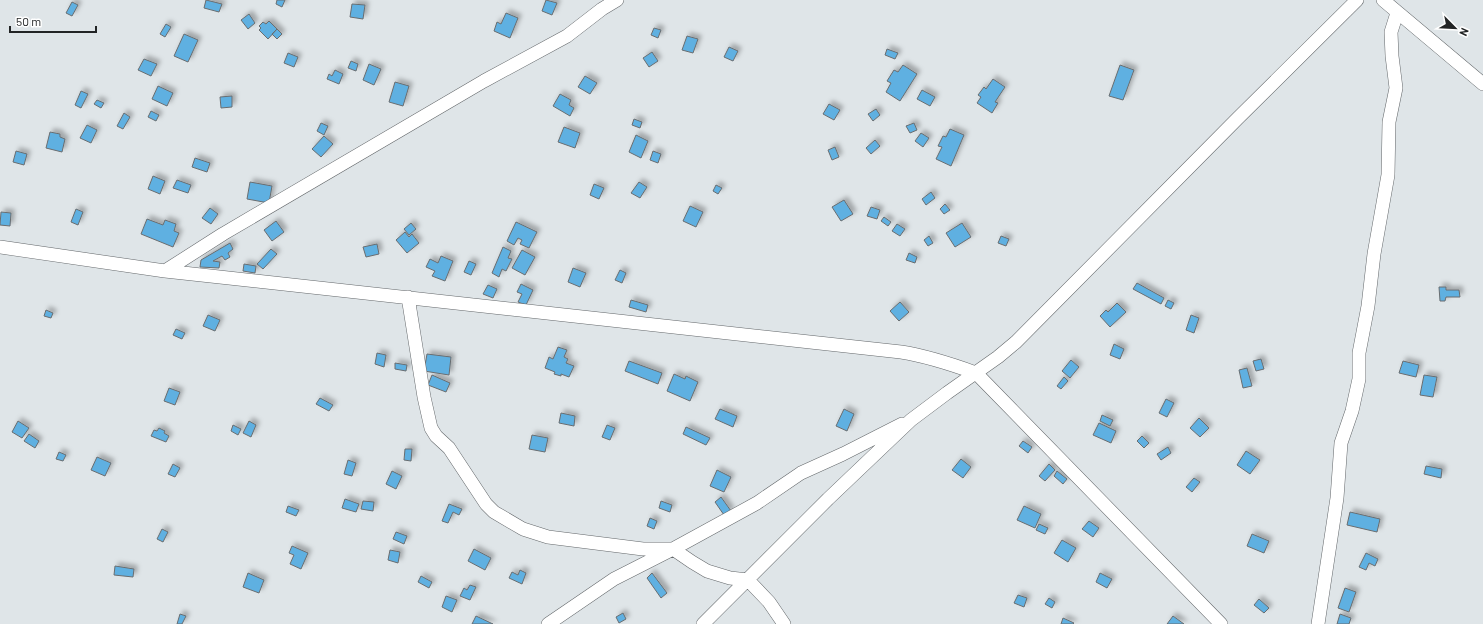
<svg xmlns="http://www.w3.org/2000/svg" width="1483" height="624" viewBox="0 0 1483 624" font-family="Barlow,sans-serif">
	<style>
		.building { fill: #5eb0e1; stroke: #696d70; filter: url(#shadow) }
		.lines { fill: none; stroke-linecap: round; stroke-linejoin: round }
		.minor-casing { stroke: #63676a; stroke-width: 14 }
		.minor { stroke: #fff; stroke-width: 13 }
	</style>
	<defs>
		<filter id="shadow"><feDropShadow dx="3.5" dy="-3.5" stdDeviation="2" flood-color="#0004"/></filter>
	</defs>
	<rect width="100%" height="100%" fill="#dfe5e8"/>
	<!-- building -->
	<path class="building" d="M206 0 222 4 219 12 204 8Z
		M277 0H285L282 7 276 4Z
		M546 0 557 3 552 15 542 11Z
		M72 2 78 5 72 16 66 13Z
		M352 4 365 5 363 19 350 17Z
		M506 13 518 18 510 38 494 31 497 22 501 24Z
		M249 14 255 23 248 29 241 20Z
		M269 21 277 29 268 39 259 30 261 28 259 26 263 22 266 24Z
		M166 24 171 27 165 37 160 34Z
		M654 28 661 30 658 38 651 35Z
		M277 29 282 34 277 39 272 34Z
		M184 34 198 40 188 62 174 56Z
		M687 36 698 39 693 53 682 50Z
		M729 47 738 51 733 61 724 57Z
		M887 49 898 53 895 59 885 55Z
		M652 52 658 61 649 67 643 58Z
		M288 53 298 57 294 67 284 63Z
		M144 59 157 64 151 76 138 70Z
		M351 61 358 64 356 71 348 68Z
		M369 64 381 69 374 85 363 80Z
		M903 65 917 74 900 101 886 92 891 83 887 81 894 70 898 72Z
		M1120 65 1134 70 1123 100 1109 96Z
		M335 70 343 74 339 84 327 79 329 74 332 76Z
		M585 76 597 83 590 94 578 87Z
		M993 79 1005 87 995 102 998 103 992 113 977 103 981 97 978 95 984 87 986 89Z
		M395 82 409 86 403 106 389 102Z
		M158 86 173 93 167 106 152 99Z
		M922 90 935 97 930 106 917 99Z
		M81 91 88 94 81 108 75 105Z
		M560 94 571 100 569 105 574 108 570 116 553 106Z
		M232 96V107L221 108 220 97Z
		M97 100 104 103 101 108 94 104Z
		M829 104 840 110 834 120 823 114Z
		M876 109 880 115 873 121 868 114Z
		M151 111 159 115 156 121 148 117Z
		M124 113 130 117 123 129 117 126Z
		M634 119 642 122 640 128 632 125Z
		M321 123 328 126 324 135 317 131Z
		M914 123 917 130 910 133 906 126Z
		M87 125 97 130 91 143 80 138Z
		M564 127 580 133 575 148 558 142Z
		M950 129 964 135 951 166 936 159 942 147 938 146 943 136 946 137Z
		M50 132 60 134V137L65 139 62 152 46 148Z
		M921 133 929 138 923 147 915 141Z
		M636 135 648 141 641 158 629 152Z
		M324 136 333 144 321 157 312 149Z
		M875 140 880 146 871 154 866 148Z
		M835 147 839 157 832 160 828 150Z
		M16 151 27 154 24 165 13 162Z
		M653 151 661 154 658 163 650 160Z
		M195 158 210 163 207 172 192 167Z
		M153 176 165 181 160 194 148 189Z
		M177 180 191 185 188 193 173 188Z
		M250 182 272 186 269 203 247 199Z
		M639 182 647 187 640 198 631 193Z
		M594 184 604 188 599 199 590 195Z
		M716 185 722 188 718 194 713 191Z
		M931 192 935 198 926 205 922 199Z
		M844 200 853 214 841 221 832 207Z
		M945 204 950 210 944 214 940 209Z
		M690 206 703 212 696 227 683 221Z
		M871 207 880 210 877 219 867 216Z
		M210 208 218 214 211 224 202 218Z
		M76 209 83 212 78 225 71 222Z
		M1 212 11 213 10 226 0 225Z
		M884 217 891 222 888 226 881 221Z
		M147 219 163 225 165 220 176 224 174 231 179 233 173 247 141 234Z
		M276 221 284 232 272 241 264 230Z
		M516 222 537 232 529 248 520 244 522 240 518 238 514 245 507 241Z
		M411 223 416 229 409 235 404 229Z
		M962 223 971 237 955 247 946 233Z
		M897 224 905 229 900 236 892 231Z
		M405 232 409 237 412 234 419 243 407 253 396 240Z
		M929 236 933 243 928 246 924 240Z
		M1001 236 1009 239 1006 246 998 243Z
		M230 243 233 249 228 253 230 257 225 260 222 256 213 261 220 262 219 268 200 267 201 260Z
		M377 244 379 254 366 257 363 247Z
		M503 247 511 251 508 258 512 259 506 271 502 269 499 277 492 273Z
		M271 249 277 254 263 269 257 264Z
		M522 250 535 257 525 275 512 268Z
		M909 253 917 257 915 263 906 260Z
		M441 256 453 261 445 281 432 276 435 271 426 267 430 259 438 263Z
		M469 261 476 264 471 275 464 272Z
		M244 264 256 266 255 273 243 271Z
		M573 268 586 273 580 287 568 282Z
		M620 270 626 273 622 283 615 280Z
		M1137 283 1164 298 1161 304 1133 289Z
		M521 284 533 290 526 305 518 302 522 294 517 292Z
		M488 285 497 289 493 298 483 294Z
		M1439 287H1446V290H1459L1460 297H1446L1445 301H1440Z
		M631 300 648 305 646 312 629 307Z
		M1168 300 1174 303 1171 309 1165 306Z
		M900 302 909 312 899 321 890 311Z
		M1117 303 1126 312 1110 327 1100 316 1106 310 1108 312Z
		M46 310 53 313 51 318 44 316Z
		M208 315 220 320 215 331 203 326Z
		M1191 315 1199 318 1194 333 1186 330Z
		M176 329 185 333 182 339 173 335Z
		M1114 344 1124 349 1120 359 1110 355Z
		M558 347 567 350 564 357 568 359 566 363 574 366 569 377 561 374V376L554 374 555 372 545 368 549 357 553 359Z
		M377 353 386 355 384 367 375 364Z
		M427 354 451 357 449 375 424 371Z
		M1261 359 1264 369 1256 371 1253 361Z
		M1071 360 1079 367 1070 378 1062 371Z
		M629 361 662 373 658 384 625 371Z
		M1403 361 1419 365 1416 377 1399 373Z
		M395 363 407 365 406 371 395 369Z
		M1247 368 1252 386 1243 388 1239 370Z
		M674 374 685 379 686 376 698 382 690 401 667 391Z
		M432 375 450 383 446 392 428 385Z
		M1424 375 1437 377 1433 397 1420 395Z
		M1064 377 1068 381 1061 389 1057 386Z
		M169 388 180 392 175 405 164 401Z
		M320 398 333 405 329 411 316 404Z
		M1166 399 1174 403 1167 417 1159 413Z
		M720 409 737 416 733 427 715 419Z
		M844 409 854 414 847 431 836 426Z
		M561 413 575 416 574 426 559 423Z
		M1102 415 1113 420 1110 426 1100 421Z
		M1199 418 1209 428 1200 437 1190 428Z
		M18 421 29 428 22 438 12 432Z
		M249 421 256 425 251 437 243 433Z
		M1099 423 1116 431 1111 443 1093 435Z
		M233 425 241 429 238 435 231 431Z
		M607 425 615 428 610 440 602 437Z
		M686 427 710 438 706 445 683 434Z
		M159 428 165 431 164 433 169 436 166 442 151 436 154 430 157 431Z
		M29 434 39 441 35 448 24 441Z
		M532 435 548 438 545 452 529 449Z
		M1142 436 1149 443 1144 448 1137 441Z
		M1023 441 1032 447 1028 453 1019 446Z
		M1168 447 1171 453 1161 460 1157 454Z
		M405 449H412L411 461 404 460Z
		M1246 451 1260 460 1250 474 1237 465Z
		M59 452 66 455 63 461 56 459Z
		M97 457 111 463 105 476 91 470Z
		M961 459 971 467 963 478 952 470Z
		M348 460 356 463 352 476 344 474Z
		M173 464 180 468 175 477 168 474Z
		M1049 464 1055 470 1045 481 1039 476Z
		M1426 466 1442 469 1441 478 1424 474Z
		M717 470 731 477 724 492 710 486Z
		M392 471 402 476 396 489 386 484Z
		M1057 471 1067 479 1063 484 1054 476Z
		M1194 478 1200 482 1192 492 1186 487Z
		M721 497 731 511 724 515 715 502Z
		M345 499 359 504 356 512 342 508Z
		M363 501 374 502 373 511 361 509Z
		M661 501 672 505 670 512 659 508Z
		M449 504 462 509 459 515 453 512 448 523 442 521Z
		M288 506 299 510 296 516 286 512Z
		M1024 506 1041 514 1035 528 1017 520Z
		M1350 512 1380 519 1377 532 1347 525Z
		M650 518 657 521 654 529 647 526Z
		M1089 521 1099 528 1093 537 1082 529Z
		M1039 524 1048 528 1045 534 1036 530Z
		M162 529 168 532 163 542 157 539Z
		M396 532 407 536 404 544 393 539Z
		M1252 534 1269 541 1264 553 1247 546Z
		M1062 540 1076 548 1068 562 1054 553Z
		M292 546 308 553 301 569 290 564 294 555 289 553Z
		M474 549 491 558 485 570 468 561Z
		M390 550 400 552 398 563 388 560Z
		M1366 553 1378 559 1375 566 1369 563 1366 570 1359 567Z
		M115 566 134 569 133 577 114 575Z
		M520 570 526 573 522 584 509 578 512 572 518 575Z
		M248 573 264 580 259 593 243 587Z
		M652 573 667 593 661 598 647 578Z
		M1100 573 1112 579 1107 588 1096 582Z
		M421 576 432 582 429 588 418 582Z
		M470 585 476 587 470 600 460 596 464 588 467 590Z
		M1345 588 1356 592 1349 612 1338 608Z
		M1018 595 1027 598 1024 607 1014 603Z
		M446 596 457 600 452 612 442 607Z
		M1049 598 1055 602 1052 608 1045 604Z
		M1259 599 1269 608 1264 613 1254 605Z
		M623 613 626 619 619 623 616 617Z
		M180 614 186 616 182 624H177Z
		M1340 614 1351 618 1349 624H1337Z
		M476 616 493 624H472Z
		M1173 616 1184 624H1167Z
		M1063 618 1074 623 1073 624H1061Z"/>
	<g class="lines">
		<defs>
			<path id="minor" d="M1383 0 1483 84
				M0 247 165 271 901 352C927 356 951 364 976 373L1221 624
				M165 271 223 234 484 81 567 36 602 9 617 0
				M408 297 424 397 431 428 436 436 449 448 486 504 494 512 523 529 548 537 643 549H673L692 562 707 571 730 578 748 580 769 602 784 624
				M548 624 614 579 673 549 757 503 801 473 843 454 902 424
				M703 624 828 499 911 420 947 393 998 357 1016 342 1237 119 1357 0
				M1318 624 1337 498 1341 443 1352 411 1359 379V353L1368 306 1374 254 1388 175 1389 122 1396 88 1392 56 1391 32 1397 13"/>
		</defs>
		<!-- minor casing -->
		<use href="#minor" class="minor-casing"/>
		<!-- minor -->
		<use href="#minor" class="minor"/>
	</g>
	<!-- north arrow -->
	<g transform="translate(1455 28) rotate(114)" stroke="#ffffff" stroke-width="3" paint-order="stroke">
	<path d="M0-3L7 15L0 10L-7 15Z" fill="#222425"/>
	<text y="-6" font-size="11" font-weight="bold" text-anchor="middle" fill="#222425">N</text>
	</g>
	<!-- scale -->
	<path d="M10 26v6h86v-6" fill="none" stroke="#222425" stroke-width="2"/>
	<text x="16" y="26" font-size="12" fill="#222425" stroke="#ffffff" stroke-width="3" paint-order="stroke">50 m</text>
</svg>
